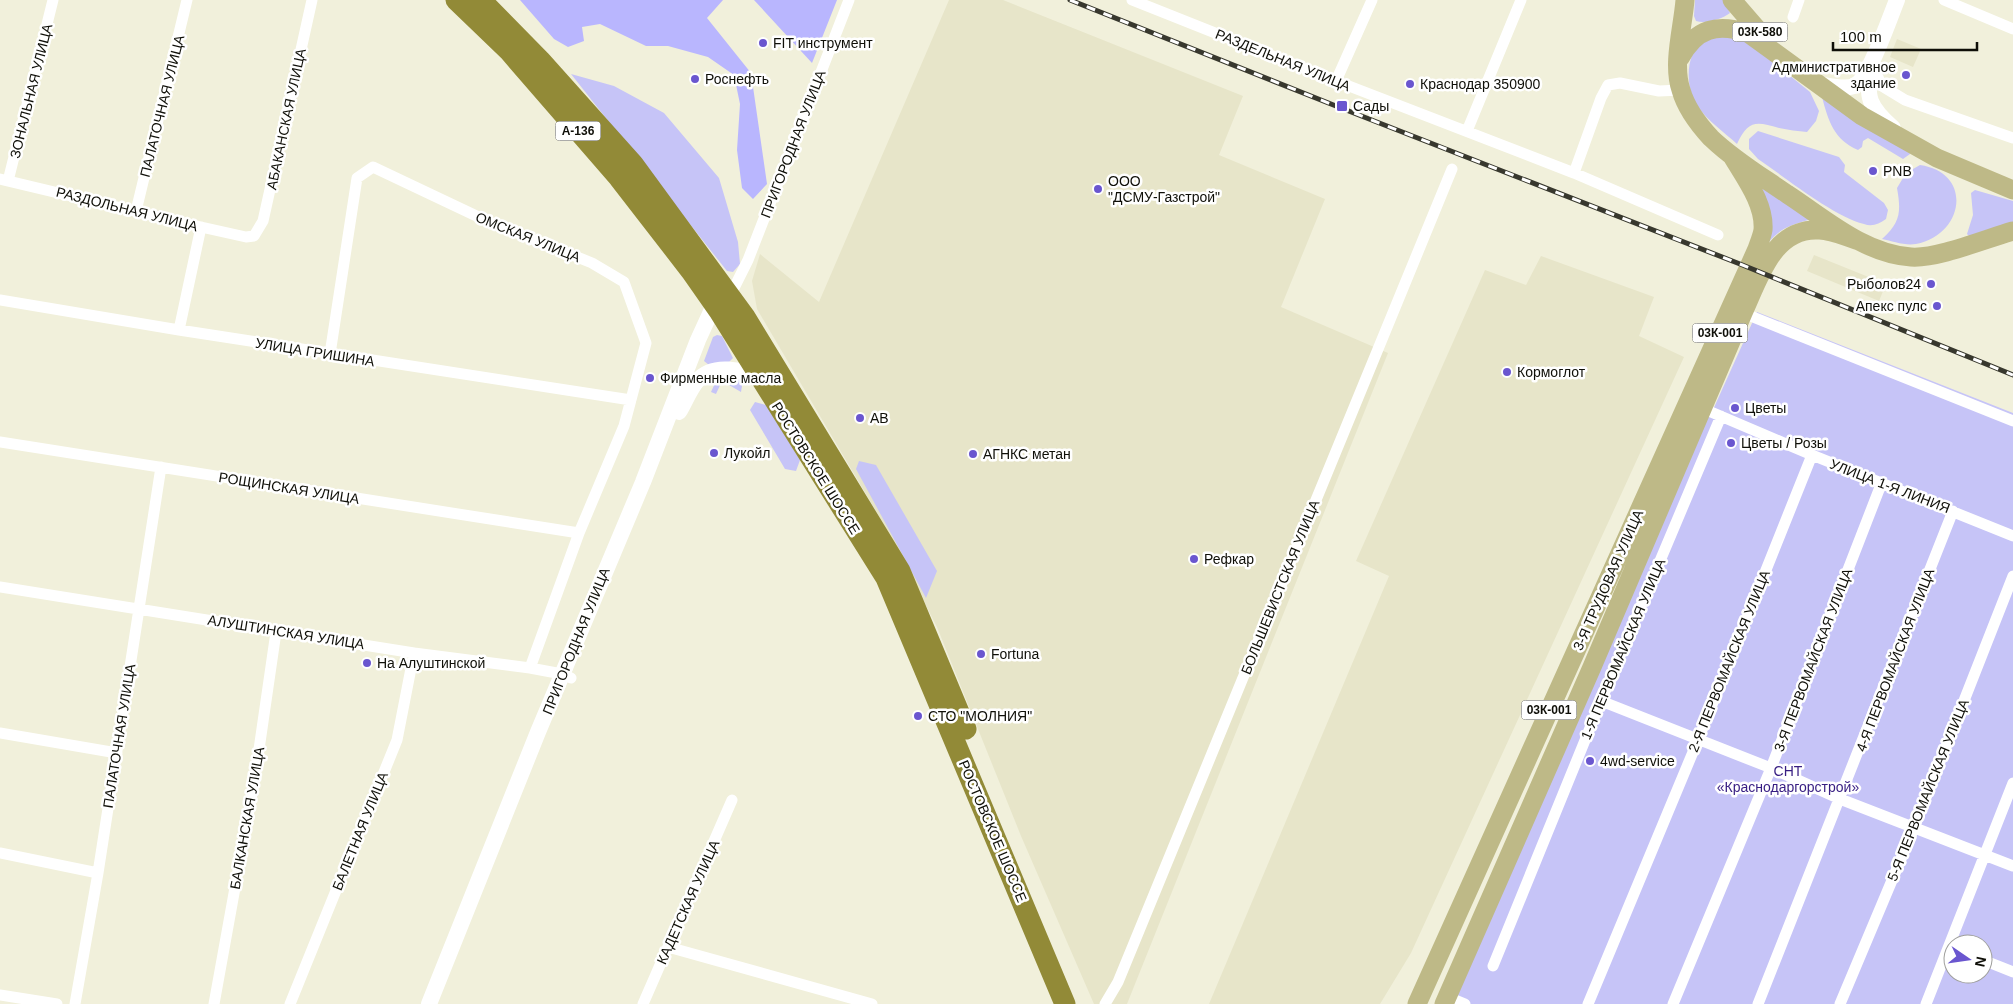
<svg xmlns="http://www.w3.org/2000/svg" width="2013" height="1004" viewBox="0 0 2013 1004" font-family="Arial,sans-serif">
	<style>
		.built { fill: #e7e5c9 }
		.green { fill: #c6c4f7; fill-rule: evenodd }
		.forest { fill: #b9b6fe }
		.lines { fill: none; stroke-linecap: round; stroke-linejoin: round }
		.street { stroke: #fff; stroke-width: 11 }
		.secondary { stroke: #fff; stroke-width: 16 }
		.primary { stroke: #beb987; stroke-width: 19 }
		.highway { stroke: #928a37; stroke-width: 21 }
		.rail-casing { stroke: #38382e; stroke-width: 5 }
		.rail { stroke: #fff; stroke-width: 3; stroke-dasharray: 9; stroke-linecap: butt }
		.poi-dot { fill: #6a56cf; stroke: #fff; stroke-width: 2 }
		.labels { text-anchor: middle; stroke-width: 5; stroke-linejoin: round; paint-order: stroke }
		.shield { fill: #fff; stroke: #575752; stroke-width: 1 }
		.shield-label { font-size: 12px; font-weight: bold; fill: #0f0f08 }
		.poi-label { font-size: 14px; fill: #0f0f08; stroke: #fff; text-anchor: start }
		.street-label { font-size: 14px; fill: #0f0f08; stroke: #fff }
		.park-label { font-size: 14px; fill: #371d82; stroke: #fff }
	</style>
	<rect width="100%" height="100%" fill="#f1f0db"/>
	<!-- built -->
	<path class="built" d="M949 0H1003L1243 96 1219 155 1325 199 1281 307 1388 353 1127 1004H1094L1021 836 937 627 887 530 757 309 752 281 760 254 819 302Z
		M1897 39 1921 49 1913 67 1890 57Z
		M1814 255 1886 284 1879 301 1807 271Z
		M1541 256 1654 297 1639 336 1684 357 1411 953 1380 1004H1209L1389 576 1356 561 1485 270 1526 285Z"/>
	<!-- green -->
	<path class="green" d="M1695 0H1723L1730 13C1722 19 1706 24 1696 21L1694 16Z
		M1720 36 1735 38 1752 45 1810 92 1819 111 1816 121 1807 132C1798 131 1788 130 1779 128 1756 121 1748 120 1737 144 1724 132 1708 121 1698 107 1685 89 1684 52 1705 40 1709 38 1715 37 1720 36Z
		M571 74 614 86 664 113 719 178 738 242 740 264 733 272 727 271Z
		M1822 97 1909 151 1910 154 1903 159 1868 138 1863 141 1862 147 1858 150C1834 140 1828 120 1822 97Z
		M1758 131 1839 157 1845 165 1844 172 1884 203 1888 210 1886 219C1879 224 1872 227 1864 224 1833 216 1786 178 1758 159L1749 149V139Z
		M1920 165C1974 173 1964 235 1916 244 1905 246 1892 241 1882 239 1901 222 1901 211 1897 188L1906 173Z
		M1764 187 1810 216 1808 220C1788 226 1781 228 1767 244L1762 190Z
		M1975 190 2013 201V225L1970 237 1967 234 1973 215 1971 193Z
		M1757 312 2013 413V1004H1445L1704 409 1712 412ZM1953 944H1983V974H1953Z
		M717 335 722 336 733 358 729 362 709 365 704 361 713 337Z
		M728 375 743 380 741 392 729 385 721 383 716 394 711 392 717 379Z
		M755 402 766 405 800 460 796 471 785 469 750 410Z
		M859 461 876 465 937 571 926 598 856 469Z"/>
	<!-- forest -->
	<path class="forest" d="M520 0H723L707 18 751 73 767 184 753 199 742 188 737 150 740 104 734 75 708 57 668 46H646L600 24 582 27 584 41 568 47 554 39Z
		M754 0H837L812 63Z"/>
	<g class="lines">
		<!-- street -->
		<path class="street" d="M1132 0 1336 81 1574 173 1718 235
			M1944 0 2013 29
			M1793 17 1799 0
			M1870 66 1876 73 1882 86 1905 100 2013 138
			M1336 81 1372 0
			M1467 131 1521 0
			M1574 173 1601 98 1608 85 1620 83 1659 91 1681 90
			M0 179 201 227 246 237 254 236 263 221 312 0
			M8 181 53 0
			M136 211 187 0
			M730 296 748 260 849 0
			M0 300 179 330 631 400
			M1743 313 2013 421
			M179 330 201 227
			M330 354 357 178 373 167 487 221 592 263 624 282 646 343 624 426 579 533 530 668
			M1704 409 1812 455 2013 536
			M0 442 579 533
			M0 587 414 653 530 668 562 674 571 678
			M1601 701 1771 768 1840 799 2013 866
			M0 733 117 753
			M0 853 98 873
			M668 947 872 1004
			M1983 960 2013 972
			M1493 966 1601 701 1721 416
			M0 995 57 1004
			M1448 997 1465 1004
			M75 1004 98 873 161 467
			M214 1004 255 777 276 632
			M290 1004 397 740 414 653
			M643 1004 732 800
			M1105 1004 1118 982 1452 169
			M1588 1004 1698 740 1812 455
			M1673 1004 1771 768 1882 482
			M1758 1004 1953 511
			M1840 1004 1914 828 2013 576
			M1926 1004 2013 783"/>
		<!-- secondary -->
		<path class="secondary" d="M1870 67C1866 98 1869 107 1893 128
			M1817 84C1828 85 1846 91 1856 85 1870 76 1890 17 1897 0
			M679 412C685 402 690 389 697 381 714 362 742 370 761 379
			M429 1004 538 732 643 482 698 340 714 305 720 297"/>
		<!-- primary -->
		<path class="primary" d="M1685 0C1683 27 1672 64 1681 90 1686 108 1698 124 1711 138 1734 160 1761 176 1787 194 1824 218 1864 254 1911 257 1937 259 1985 239 2013 231
			M1732 0 1764 37
			M1680 58C1696 28 1717 23 1748 33L1862 116 1937 158 2013 190
			M1417 1004 1757 249C1759 243 1762 236 1763 230 1765 204 1745 178 1732 156
			M1444 1004 1592 667 1743 313C1759 279 1773 227 1819 230 1831 230 1844 236 1856 240"/>
		<!-- highway -->
		<path class="highway" d="M456 0 509 51 619 178 691 271 719 311 886 578 1065 1004
			M481 0 540 60 633 164 745 317 900 571 966 729"/>
		<defs>
			<path id="rail" d="M1070 0 1341 108 1740 264 2013 375"/>
		</defs>
		<!-- rail casing -->
		<use href="#rail" class="rail-casing"/>
		<!-- rail -->
		<use href="#rail" class="rail"/>
	</g>
	<!-- markers -->
	<g class="poi-dot">
		<circle cx="763" cy="43" r="5"/>
		<circle cx="1906" cy="75" r="5"/>
		<circle cx="695" cy="79" r="5"/>
		<circle cx="1410" cy="84" r="5"/>
		<rect x="1336" y="100" width="12" height="12" rx="2.5"/>
		<circle cx="1873" cy="171" r="5"/>
		<circle cx="1098" cy="189" r="5"/>
		<circle cx="1931" cy="284" r="5"/>
		<circle cx="1937" cy="306" r="5"/>
		<circle cx="1507" cy="372" r="5"/>
		<circle cx="650" cy="378" r="5"/>
		<circle cx="1735" cy="408" r="5"/>
		<circle cx="860" cy="418" r="5"/>
		<circle cx="1731" cy="443" r="5"/>
		<circle cx="714" cy="453" r="5"/>
		<circle cx="973" cy="454" r="5"/>
		<circle cx="1194" cy="559" r="5"/>
		<circle cx="981" cy="654" r="5"/>
		<circle cx="367" cy="663" r="5"/>
		<circle cx="918" cy="716" r="5"/>
		<circle cx="1590" cy="761" r="5"/>
	</g>
	<g class="labels">
		<!-- shield labels -->
		<g class="shield">
			<rect x="1732.5" y="22.5" width="55" height="19" rx="4"/>
			<rect x="555.5" y="121.5" width="45" height="19" rx="4"/>
			<rect x="1692.5" y="323.5" width="55" height="19" rx="4"/>
			<rect x="1521.5" y="700.5" width="55" height="19" rx="4"/>
		</g>
		<g class="shield-label">
			<text x="1760" y="36">03К-580</text>
			<text x="578" y="135">А-136</text>
			<text x="1720" y="337">03К-001</text>
			<text x="1549" y="714">03К-001</text>
		</g>
		<!-- poi labels -->
		<g class="poi-label">
			<text x="773" y="48">FIT инструмент</text>
			<text x="1896" y="72" text-anchor="end">Административное<tspan x="1896" dy="16">здание</tspan></text>
			<text x="705" y="84">Роснефть</text>
			<text x="1420" y="89">Краснодар 350900</text>
			<text x="1353" y="111">Сады</text>
			<text x="1883" y="176">PNB</text>
			<text x="1108" y="186">ООО<tspan x="1108" dy="16">"ДСМУ-Газстрой"</tspan></text>
			<text x="1921" y="289" text-anchor="end">Рыболов24</text>
			<text x="1927" y="311" text-anchor="end">Апекс пулс</text>
			<text x="1517" y="377">Кормоглот</text>
			<text x="660" y="383">Фирменные масла</text>
			<text x="1745" y="413">Цветы</text>
			<text x="870" y="423">АВ</text>
			<text x="1741" y="448">Цветы / Розы</text>
			<text x="724" y="458">Лукойл</text>
			<text x="983" y="459">АГНКС метан</text>
			<text x="1204" y="564">Рефкар</text>
			<text x="991" y="659">Fortuna</text>
			<text x="377" y="668">На Алуштинской</text>
			<text x="928" y="721">СТО "МОЛНИЯ"</text>
			<text x="1600" y="766">4wd-service</text>
		</g>
		<!-- street labels -->
		<g class="street-label">
			<text transform="translate(1283 60) rotate(22)" y="5">РАЗДЕЛЬНАЯ УЛИЦА</text>
			<text transform="translate(31 91) rotate(-76)" y="5">ЗОНАЛЬНАЯ УЛИЦА</text>
			<text transform="translate(162 106) rotate(-76)" y="5">ПАЛАТОЧНАЯ УЛИЦА</text>
			<text transform="translate(286 119) rotate(-78)" y="5">АБАКАНСКАЯ УЛИЦА</text>
			<text transform="translate(793 144) rotate(-69)" y="5">ПРИГОРОДНАЯ УЛИЦА</text>
			<text transform="translate(127 209) rotate(14)" y="5">РАЗДОЛЬНАЯ УЛИЦА</text>
			<text transform="translate(528 237) rotate(22)" y="5">ОМСКАЯ УЛИЦА</text>
			<text transform="translate(315 352) rotate(9)" y="5">УЛИЦА ГРИШИНА</text>
			<text transform="translate(816 468) rotate(58)" y="5">РОСТОВСКОЕ ШОССЕ</text>
			<text transform="translate(1890 486) rotate(21)" y="5">УЛИЦА 1-Я ЛИНИЯ</text>
			<text transform="translate(289 488) rotate(9)" y="5">РОЩИНСКАЯ УЛИЦА</text>
			<text transform="translate(1608 580) rotate(-66)" y="5">3-Я ТРУДОВАЯ УЛИЦА</text>
			<text transform="translate(1280 587) rotate(-68)" y="5">БОЛЬШЕВИСТСКАЯ УЛИЦА</text>
			<text transform="translate(286 632) rotate(9)" y="5">АЛУШТИНСКАЯ УЛИЦА</text>
			<text transform="translate(576 641) rotate(-68)" y="5">ПРИГОРОДНАЯ УЛИЦА</text>
			<text transform="translate(1623 649) rotate(-67)" y="5">1-Я ПЕРВОМАЙСКАЯ УЛИЦА</text>
			<text transform="translate(1813 660) rotate(-69)" y="5">3-Я ПЕРВОМАЙСКАЯ УЛИЦА</text>
			<text transform="translate(1895 660) rotate(-69)" y="5">4-Я ПЕРВОМАЙСКАЯ УЛИЦА</text>
			<text transform="translate(1729 661) rotate(-68)" y="5">2-Я ПЕРВОМАЙСКАЯ УЛИЦА</text>
			<text transform="translate(119 736) rotate(-81)" y="5">ПАЛАТОЧНАЯ УЛИЦА</text>
			<text transform="translate(1928 790) rotate(-68)" y="5">5-Я ПЕРВОМАЙСКАЯ УЛИЦА</text>
			<text transform="translate(247 818) rotate(-80)" y="5">БАЛКАНСКАЯ УЛИЦА</text>
			<text transform="translate(360 831) rotate(-68)" y="5">БАЛЕТНАЯ УЛИЦА</text>
			<text transform="translate(993 831) rotate(67)" y="5">РОСТОВСКОЕ ШОССЕ</text>
			<text transform="translate(688 902) rotate(-66)" y="5">КАДЕТСКАЯ УЛИЦА</text>
		</g>
		<!-- park labels -->
		<g class="park-label">
			<text x="1788" y="776">СНТ<tspan x="1788" dy="16">«Краснодаргорстрой»</tspan></text>
		</g>
	</g>
	<!-- north arrow -->
	<g transform="translate(1968 959) rotate(103)"><circle r="24" fill="#ffffff" stroke="#9f9f9c"/>
	<path d="M0-4L9 19L0 12L-9 19Z" fill="#6a56cf"/>
	<text y="-8" font-size="14" font-weight="bold" text-anchor="middle" fill="#0f0f08">N</text>
	</g>
	<!-- scale -->
	<path d="M1833 42v8h144v-8" fill="none" stroke="#0f0f08" stroke-width="2.5"/>
	<text x="1840" y="42" font-size="15" fill="#0f0f08" stroke="#ffffff" stroke-width="4" paint-order="stroke">100 m</text>
</svg>
